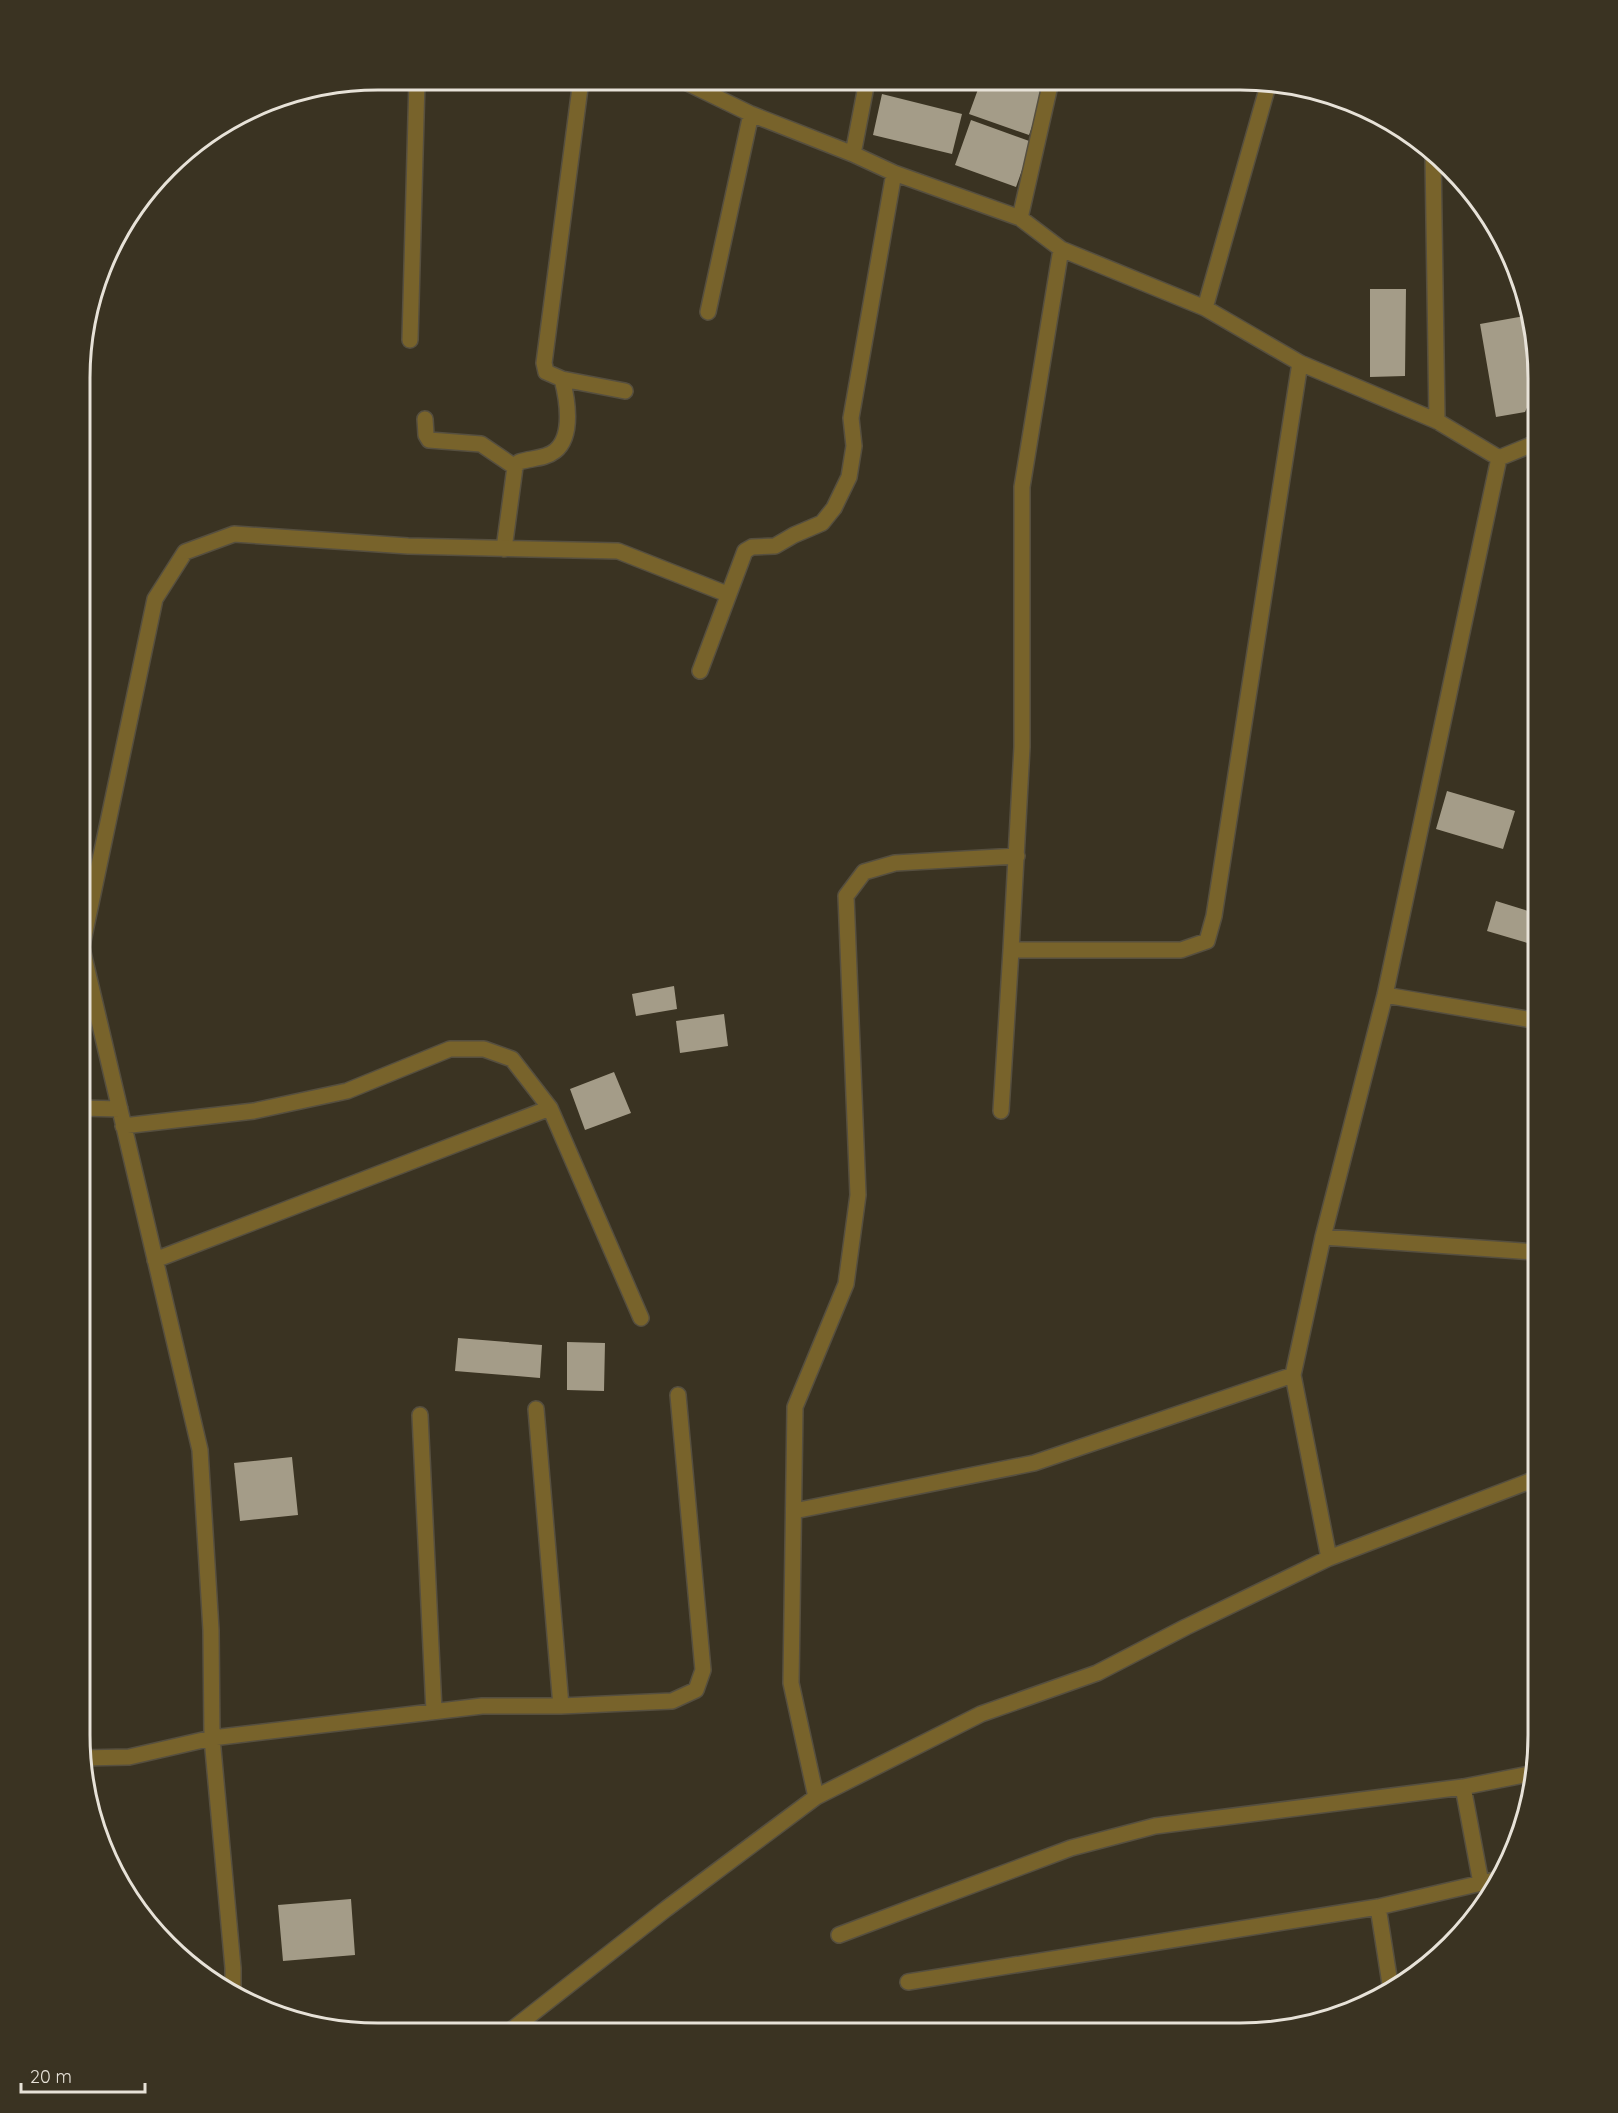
<svg xmlns="http://www.w3.org/2000/svg" width="1618" height="2113" viewBox="0 0 1618 2113" font-family="Quicksand,sans-serif">
	<style>
		.building { fill: #a49c88 }
		.lines { fill: none; stroke-linecap: round; stroke-linejoin: round }
		.street-casing { stroke: #564f3f; stroke-width: 18 }
		.street { stroke: #78632b; stroke-width: 15 }
		.rim { fill: none; stroke: #e7e2d8; stroke-width: 3 }
	</style>
	<rect width="100%" height="100%" fill="#3a3322"/>
	<!-- building -->
	<path class="building" d="M981 81H1010L1044 93 1029 135 969 114Z
		M882 94 962 114 952 154 873 135Z
		M971 120 1032 142 1016 187 955 165Z
		M1370 289H1406L1405 376 1370 377Z
		M1530 315 1538 377V397L1530 401 1525 412 1496 417 1480 324Z
		M1447 791 1515 811 1503 849 1436 829Z
		M1496 901 1538 914V946L1487 931Z
		M674 986 677 1009 636 1016 632 994Z
		M724 1014 728 1046 680 1053 676 1021Z
		M614 1072 631 1113 585 1130 570 1089Z
		M458 1338 542 1345 540 1378 455 1371Z
		M567 1342 605 1343 604 1391 567 1390Z
		M292 1457 298 1515 240 1521 234 1463Z
		M351 1899 355 1955 283 1961 278 1905Z"/>
	<g class="lines">
		<defs>
			<path id="street" d="M581 80 544 363 546 372 562 379 625 391
				M681 80 751 114 853 154 894 173 1020 218 1061 249 1205 308 1300 363 1437 421 1499 458 1538 442
				M1433 153 1437 421
				M853 154 867 81
				M1020 218 1051 81
				M1205 308 1269 82
				M708 312 751 114
				M410 340 417 80
				M425 419 426 435 429 440 481 444 515 467
				M1499 458 1385 995 1323 1237 1293 1375 1329 1558 1538 1478
				M504 549 515 467 519 462C531 458 545 459 555 451 574 436 567 398 562 379
				M700 671 745 551 752 547 775 546 794 535 822 523 834 508 849 477 854 446 851 418 894 173
				M81 944 200 1450 211 1630 212 1738 233 1968V1993
				M82 946 155 599 185 552 234 534 408 546 618 551 727 594
				M1011 950 1022 747V487L1061 249
				M1385 995 1538 1021
				M81 1108 120 1109
				M1001 1111 1011 950H1181L1207 941 1214 916 1300 363
				M123 1126 254 1111 347 1091 450 1049H484L512 1059 550 1108 641 1318
				M1323 1237 1535 1252
				M155 1260 550 1108
				M420 1415 434 1711
				M794 1511 1034 1463 1293 1375
				M561 1706 672 1701 696 1690 703 1670 678 1395
				M82 1758 129 1757 212 1738 482 1706H561L536 1409
				M1463 1787 1481 1883
				M816 1797 791 1683 795 1407 846 1284 858 1195 846 896 864 872 895 863 1017 856
				M1378 1907 1391 1990
				M839 1935 1071 1848 1155 1826 1463 1787 1534 1773
				M908 1982 1378 1907 1499 1879
				M510 2031 666 1909 816 1797 981 1714 1097 1673 1186 1627 1329 1558"/>
		</defs>
		<!-- street casing -->
		<use href="#street" class="street-casing"/>
		<!-- street -->
		<use href="#street" class="street"/>
	</g>
	<!-- crop -->
	<path d="M0 0H1618V2113H0ZM378 90H1240A288 288 0 0 1 1528 378V1735A288 288 0 0 1 1240 2023H378A288 288 0 0 1 90 1735V378A288 288 0 0 1 378 90Z" fill="#3a3322" fill-rule="evenodd"/>
	<path class="rim" d="M378 90H1240A288 288 0 0 1 1528 378V1735A288 288 0 0 1 1240 2023H378A288 288 0 0 1 90 1735V378A288 288 0 0 1 378 90Z"/>
	<!-- scale -->
	<path d="M21 2083v9h124v-9" fill="none" stroke="#e7e2d8" stroke-width="3"/>
	<text x="30" y="2083" font-size="18" fill="#e7e2d8" stroke="#3a3322" stroke-width="4.5" paint-order="stroke">20 m</text>
</svg>
